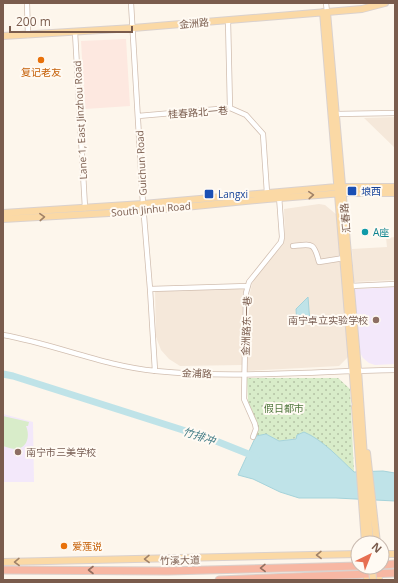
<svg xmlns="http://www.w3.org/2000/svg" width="398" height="583" viewBox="0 0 398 583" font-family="'Open Sans','Noto Sans SC',sans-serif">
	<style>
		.residential { fill: #f5e8da }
		.commercial { fill: #fde8e0 }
		.education { fill: #f3e8fa }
		.green { fill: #d8ecc9 }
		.park { fill: url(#park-dots) }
		.water { fill: #bfe3e8; stroke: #a5d3da }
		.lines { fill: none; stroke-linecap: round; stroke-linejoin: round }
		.river { stroke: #bfe3e8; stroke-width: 7 }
		.minor-casing { stroke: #d1beb0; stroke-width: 6 }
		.major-casing { stroke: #dad1cd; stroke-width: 8 }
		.highway-casing { stroke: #dad1cd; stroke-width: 9 }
		.minor { stroke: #fff; stroke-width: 4.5 }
		.major { stroke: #fbd9a5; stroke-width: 6 }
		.highway { stroke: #f7b7a3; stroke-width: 7 }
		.major-bridge-casing { stroke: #dad1cd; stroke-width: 8; stroke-linecap: butt }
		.major-bridge { stroke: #fbd9a5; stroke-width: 6 }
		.oneway { stroke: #a18267 }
		.oneway2 { stroke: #936e5e }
		.food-dot { fill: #e8710a; stroke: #fffaf3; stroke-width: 1.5 }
		.transit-dot { fill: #1a4fb4; stroke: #fffaf3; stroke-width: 1.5 }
		.culture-dot { fill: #0f9aa8; stroke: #fffaf3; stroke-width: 1.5 }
		.education-dot { fill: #8d6e63; stroke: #fffaf3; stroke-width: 1.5 }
		.labels { text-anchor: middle; stroke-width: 4; stroke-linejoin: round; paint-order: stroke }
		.street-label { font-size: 10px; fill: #7a5c4d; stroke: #fffaf3 }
		.food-label { font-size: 10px; fill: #c56008; stroke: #fffaf3 }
		.transit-label { font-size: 10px; fill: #164399; stroke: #fffaf3; text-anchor: start }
		.culture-label { font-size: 10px; fill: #0d838f; stroke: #fffaf3; text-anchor: start }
		.education-label { font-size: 10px; fill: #785e54; stroke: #fffaf3; text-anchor: end }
		.park-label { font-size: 10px; fill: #537a41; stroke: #fffaf3 }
		.water-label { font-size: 11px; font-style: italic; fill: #437c86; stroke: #fffaf3 }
	</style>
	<defs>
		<pattern id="park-dots" width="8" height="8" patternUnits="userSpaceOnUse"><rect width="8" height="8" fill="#d8ecc9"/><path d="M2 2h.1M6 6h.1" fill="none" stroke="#b4c2a5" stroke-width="1.8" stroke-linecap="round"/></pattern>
	</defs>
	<rect width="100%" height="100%" fill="#fdf6ec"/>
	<!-- residential -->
	<path class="residential" d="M395 117V148L364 118Z
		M319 204 325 205 337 215 348 357 339 366 247 371 248 301 253 280 283 243 285 237 284 209Z
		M395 237V280L354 282 352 249 387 247 386 238Z
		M245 288 243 301 242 365 180 366 169 359 161 350 156 337 155 290Z"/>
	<!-- commercial -->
	<path class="commercial" d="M126 39 130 106 85 109 81 41Z"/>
	<!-- education -->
	<path class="education" d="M395 287V364L375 365 369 363 363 358 359 351 354 289Z
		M3 414 33 422 34 482H3Z"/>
	<!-- green -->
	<path class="green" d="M3 416 29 422 28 426H26C30 435 28 448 16 449 12 449 7 447 3 446Z"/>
	<!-- park -->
	<path class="park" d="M247 378H338L350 389 354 472 330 450 311 436 279 441 266 434 256 436 258 425 248 402Z"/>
	<!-- water -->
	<path class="water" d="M308 297 310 323 297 324 296 309Z
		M304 432C323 440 339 458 354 472L383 471 395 473V501L336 498H299L280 492 253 479 238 475 256 436 266 434 279 441 296 439 297 435Z"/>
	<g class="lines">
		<!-- river -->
		<path class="river" d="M3 374 13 376 211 439 256 457"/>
		<defs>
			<path id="minor" d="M27 3 28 35
				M131 3 143 204 150 289 155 371
				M326 3 327 12
				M228 20 230 108
				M75 32 85 208
				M336 114 395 113
				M138 116 230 108 246 115 263 134 267 193
				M293 246C312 244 314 242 319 262L344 258
				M350 286 395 284
				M150 289 248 286
				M3 335C55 344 103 366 156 371 235 379 315 371 395 370
				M253 437 256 429 255 424 244 399 246 293 249 282 281 242 282 237 279 196"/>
			<path id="major" d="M323 12 355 401 357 411
				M327 12 358 370 370 543
				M3 36 133 28 327 12 362 9 385 3
				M3 213 143 204 337 187H395
				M3 219 144 211 267 199 343 193H395
				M355 407 365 543
				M367 453 377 543
				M382 554H395
				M3 562 358 554
				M366 567 367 580
				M378 567 379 580"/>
			<path id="highway" d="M382 565 395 564
				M3 570 168 571 358 566
				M219 580 395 573"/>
		</defs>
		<!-- minor casing -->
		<use href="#minor" class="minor-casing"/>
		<!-- major casing -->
		<use href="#major" class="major-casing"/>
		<!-- highway casing -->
		<use href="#highway" class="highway-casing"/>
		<!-- minor -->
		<use href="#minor" class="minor"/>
		<!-- major -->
		<use href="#major" class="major"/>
		<!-- highway -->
		<use href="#highway" class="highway"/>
		<defs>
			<path id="major-bridge" d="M372 567 373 580"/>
		</defs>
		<!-- major-bridge casing -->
		<use href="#major-bridge" class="major-bridge-casing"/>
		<!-- major-bridge -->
		<use href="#major-bridge" class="major-bridge"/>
	</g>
	<!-- one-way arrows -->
	<defs><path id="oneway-chevron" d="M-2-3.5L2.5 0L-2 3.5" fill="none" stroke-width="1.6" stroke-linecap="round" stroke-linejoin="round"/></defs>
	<g class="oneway">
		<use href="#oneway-chevron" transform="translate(311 195) rotate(-4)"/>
		<use href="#oneway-chevron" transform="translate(42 217) rotate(-3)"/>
		<use href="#oneway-chevron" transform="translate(319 555) rotate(179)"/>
		<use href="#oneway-chevron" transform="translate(147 559) rotate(179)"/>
		<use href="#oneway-chevron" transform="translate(17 562) rotate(179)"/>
	</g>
	<g class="oneway2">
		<use href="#oneway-chevron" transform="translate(263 568) rotate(179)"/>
		<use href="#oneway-chevron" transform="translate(91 570) rotate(-180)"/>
	</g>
	<!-- markers -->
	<g class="food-dot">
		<circle cx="41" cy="60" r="4"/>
		<circle cx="64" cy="546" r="4"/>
	</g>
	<g class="transit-dot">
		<rect x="347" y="186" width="10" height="10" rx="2"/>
		<rect x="204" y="189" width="10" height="10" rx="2"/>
	</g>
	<circle class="culture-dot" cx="365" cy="232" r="4"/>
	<g class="education-dot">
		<circle cx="376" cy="320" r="4"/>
		<circle cx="18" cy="452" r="4"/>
	</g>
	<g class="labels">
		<!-- street labels -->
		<g class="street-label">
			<text transform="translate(194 23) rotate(-5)" y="4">金洲路</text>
			<text transform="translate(198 112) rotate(-4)" y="4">桂春路北一巷</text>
			<text transform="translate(80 120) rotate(-93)" y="4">Lane 1, East Jinzhou Road</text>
			<text transform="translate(141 163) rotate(-93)" y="4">Guichun Road</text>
			<text transform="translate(151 209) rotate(-5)" y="4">South Jinhu Road</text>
			<text transform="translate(345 218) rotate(-95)" y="4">汇春路</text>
			<text transform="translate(246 326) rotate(-88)" y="4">金洲路东一巷</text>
			<text transform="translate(197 373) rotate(2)" y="4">金浦路</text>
			<text transform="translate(180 560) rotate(-1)" y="4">竹溪大道</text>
		</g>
		<!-- food labels -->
		<g class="food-label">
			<text x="41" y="76">复记老友</text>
			<text x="72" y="550" text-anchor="start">爱莲说</text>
		</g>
		<!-- transit labels -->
		<g class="transit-label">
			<text x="361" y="195">埌西</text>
			<text x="218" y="198">Langxi</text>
		</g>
		<!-- culture labels -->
		<g class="culture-label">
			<text x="373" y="236">A座</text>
		</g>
		<!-- education labels -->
		<g class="education-label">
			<text x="368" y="324">南宁卓立实验学校</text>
			<text x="26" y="456" text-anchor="start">南宁市三美学校</text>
		</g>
		<!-- park labels -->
		<g class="park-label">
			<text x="284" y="412">假日都市</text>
		</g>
		<!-- water labels -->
		<g class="water-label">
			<text transform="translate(199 436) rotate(18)" y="4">竹排冲</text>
		</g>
	</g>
	<!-- border -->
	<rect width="398" height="583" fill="none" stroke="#7a5c4d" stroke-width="8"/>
	<!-- north arrow -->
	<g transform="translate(370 555) rotate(43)"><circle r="19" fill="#fffaf3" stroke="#cabbb1"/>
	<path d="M0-3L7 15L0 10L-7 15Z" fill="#e76f51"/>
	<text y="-6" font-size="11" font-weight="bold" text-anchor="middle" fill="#7a5c4d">N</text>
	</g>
	<!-- scale -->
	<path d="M10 26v6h122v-6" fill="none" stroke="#7a5c4d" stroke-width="2"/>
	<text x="16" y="26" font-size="12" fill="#7a5c4d" stroke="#fffaf3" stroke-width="3" paint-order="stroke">200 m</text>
</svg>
